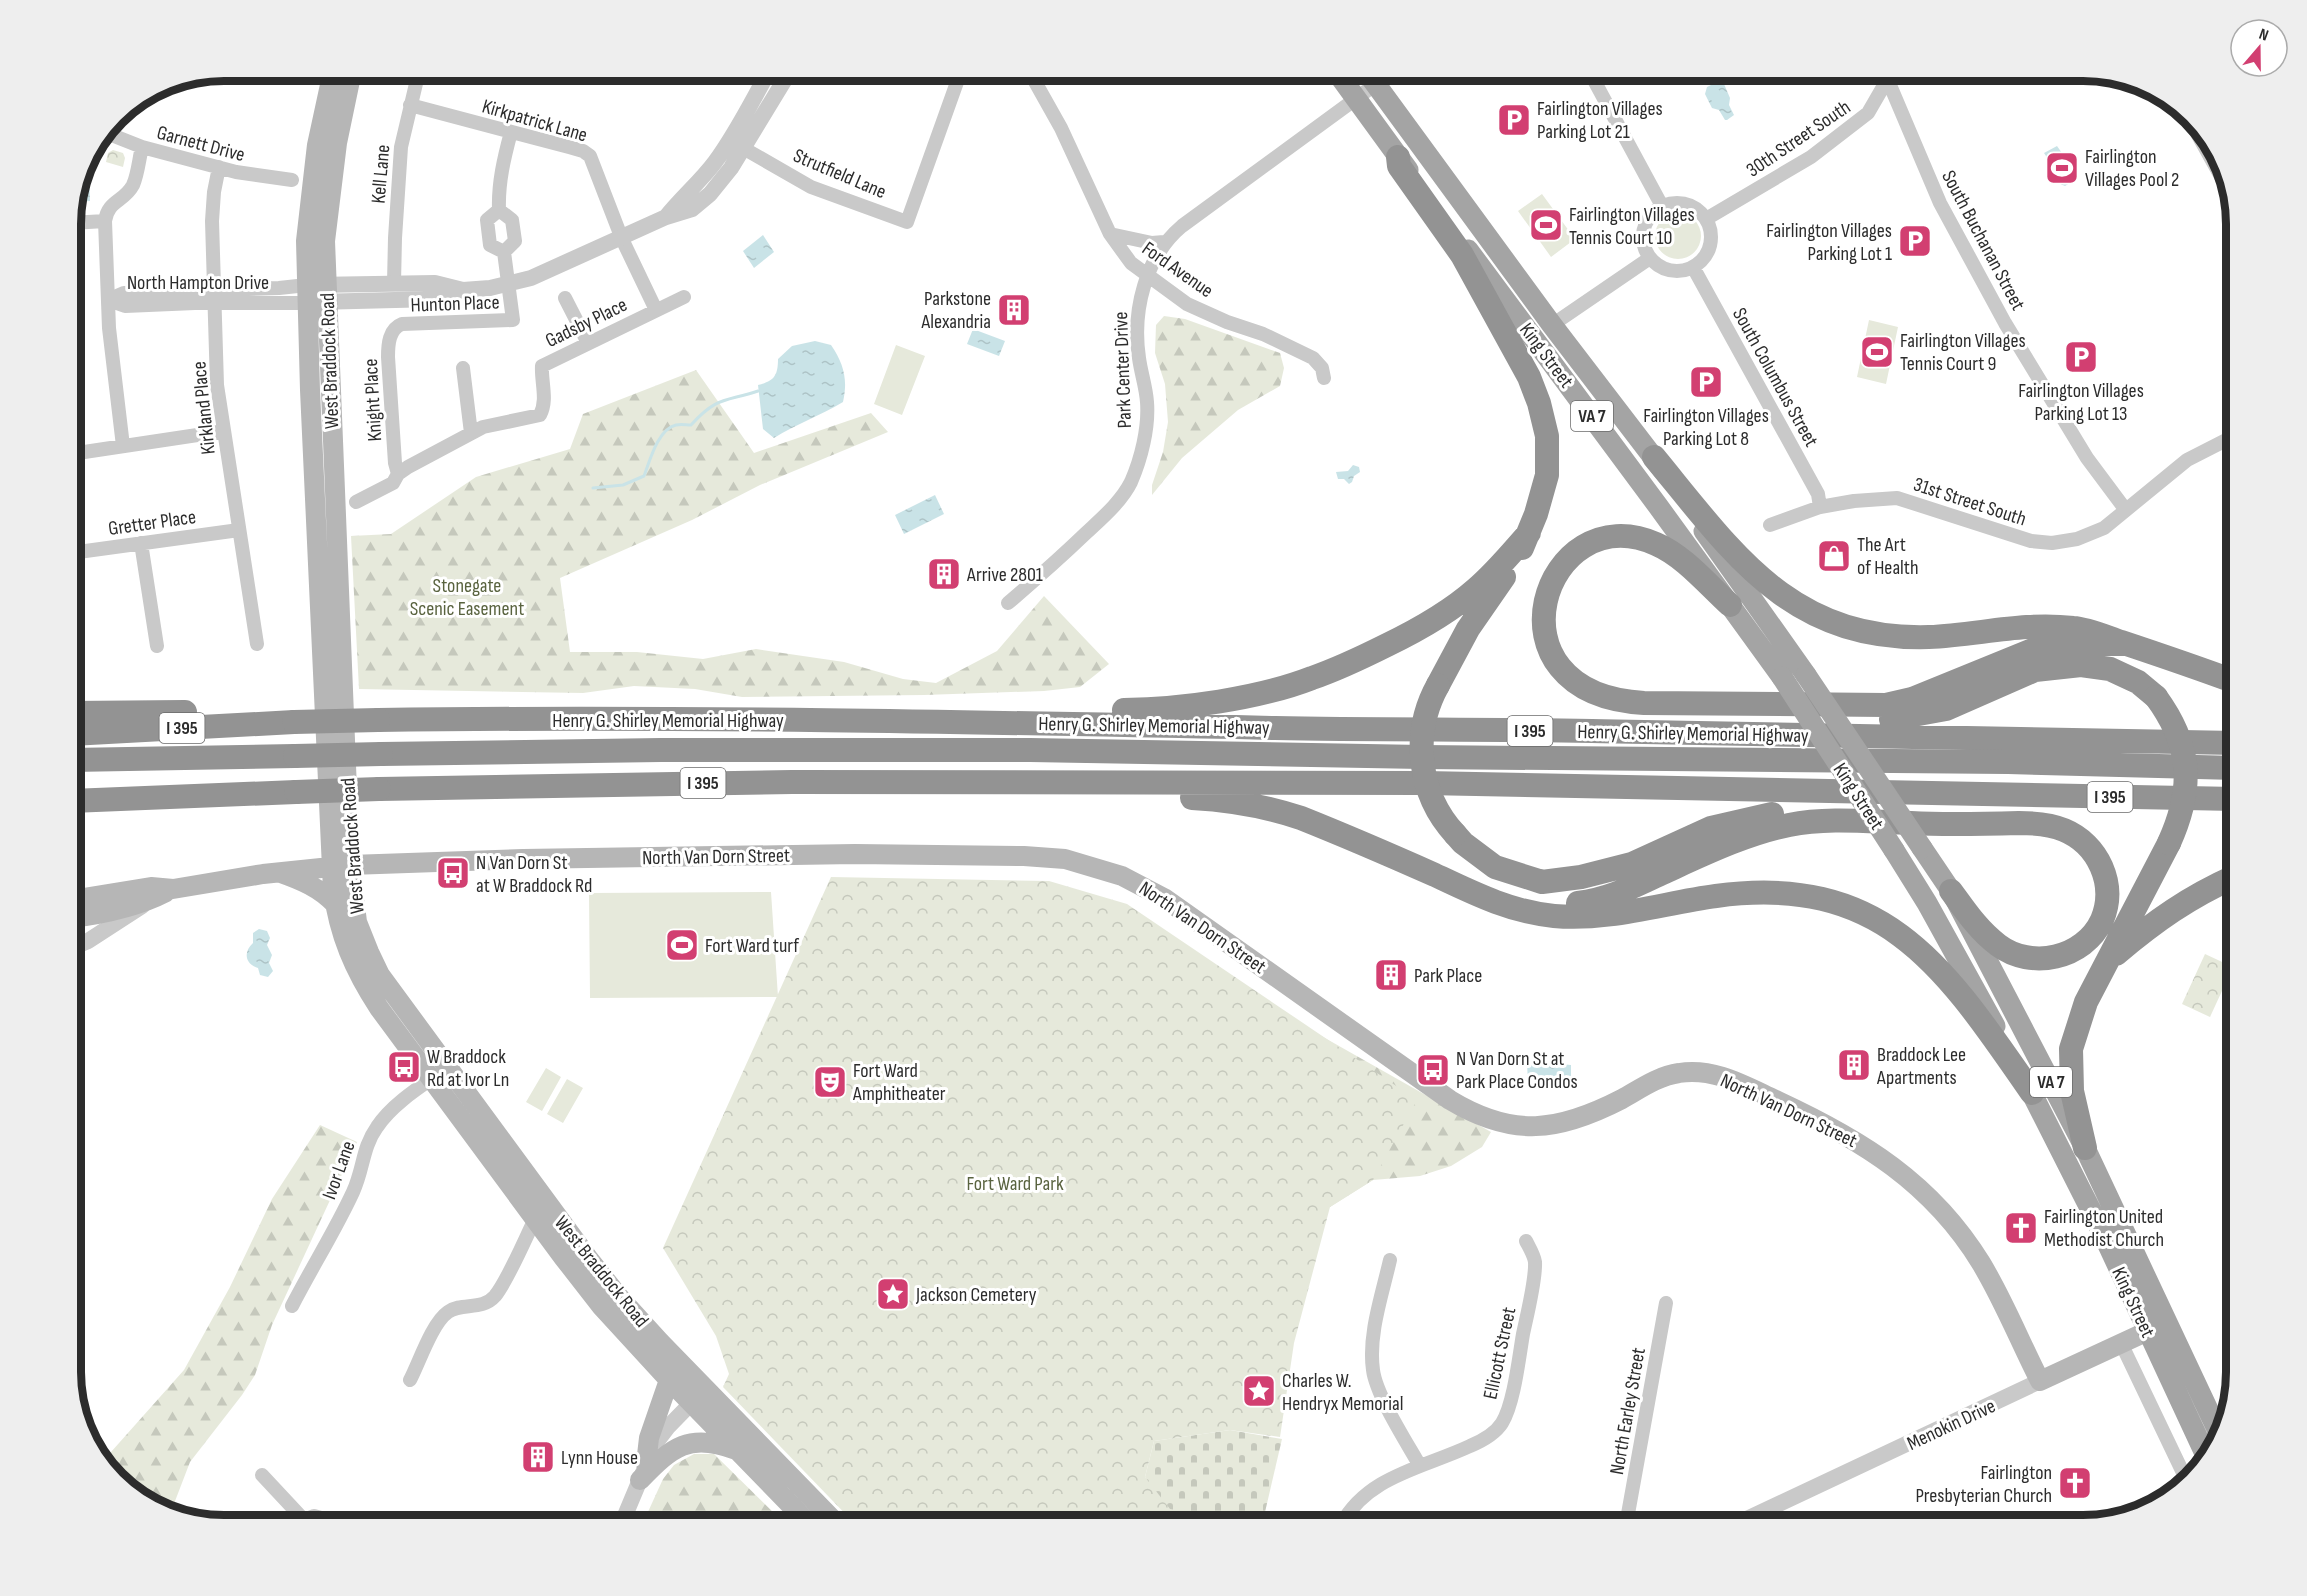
<svg xmlns="http://www.w3.org/2000/svg" width="2307" height="1596" viewBox="0 0 2307 1596" font-family="'Sofia Sans Condensed',sans-serif">
	<style>
		.grass { fill: #e6e9db }
		.forest { fill: url(#forest-firs) }
		.cemetery { fill: url(#cemetery-stones) }
		.park { fill: url(#park-crowns) }
		.water { fill: url(#water-ripples) }
		.lines { fill: none; stroke-linecap: round; stroke-linejoin: round }
		.stream { stroke: #c9e3e7; stroke-width: 3 }
		.minor { stroke: #c9c9c9; stroke-width: 14 }
		.tertiary { stroke: #c9c9c9; stroke-width: 16 }
		.secondary { stroke: #b6b6b6; stroke-width: 20 }
		.primary { stroke: #a4a4a4; stroke-width: 21 }
		.motorway { stroke: #939393; stroke-width: 24 }
		.primary-bridge { stroke: #a4a4a4; stroke-width: 21 }
		.motorway-bridge { stroke: #939393; stroke-width: 24 }
		.labels { text-anchor: middle; stroke-width: 6; stroke-linejoin: round; paint-order: stroke }
		.shield { fill: #fff; stroke: #6b6b6b; stroke-width: 1.5 }
		.shield-label { font-size: 18px; font-weight: bold; fill: #2c2c2c }
		.poi-label { font-size: 20px; fill: #2c2c2c; stroke: #fff; text-anchor: start }
		.street-label { font-size: 20px; fill: #2c2c2c; stroke: #fff }
		.park-label { font-size: 20px; fill: #59633f; stroke: #fff }
		.rim { fill: none; stroke: #2c2c2c; stroke-width: 8 }
	</style>
	<defs>
		<pattern id="forest-firs" width="22" height="20" patternUnits="userSpaceOnUse" patternTransform="scale(1.5)"><rect width="22" height="20" fill="#e6e9db"/><path d="M5 1l3.5 6h-7zM16 11l3.5 6h-7z" fill="#c5c8bc"/></pattern>
		<pattern id="cemetery-stones" width="16" height="16" patternUnits="userSpaceOnUse" patternTransform="scale(1.5)"><rect width="16" height="16" fill="#e6e9db"/><path d="M2 7V4a2 2 0 0 1 4 0v3zM10 15v-3a2 2 0 0 1 4 0v3z" fill="#c5c8bc"/></pattern>
		<pattern id="park-crowns" width="20" height="18" patternUnits="userSpaceOnUse" patternTransform="scale(1.5)"><rect width="20" height="18" fill="#e6e9db"/><path d="M2 6a3 3 0 1 1 6 0M12 15a3 3 0 1 1 6 0" fill="none" stroke="#c5c8bc"/></pattern>
		<pattern id="water-ripples" width="26" height="14" patternUnits="userSpaceOnUse" patternTransform="scale(1.5)"><rect width="26" height="14" fill="#c9e3e7"/><path d="M2 4q2-2 4 0t4 0M15 11q2-2 4 0t4 0" fill="none" stroke="#adc3c6"/></pattern>
	</defs>
	<rect width="100%" height="100%" fill="#fff"/>
	<!-- grass -->
	<path class="grass" d="M1542 194 1575 239 1551 257 1518 211Z
		M1655 236a23 23 0 1 1 46 0a23 23 0 1 1-46 0Z
		M1869 320 1898 327 1886 384 1857 377Z
		M896 345 925 356 902 415 874 404Z
		M771 892 778 997 590 998 589 893Z
		M546 1068 561 1077 542 1111 526 1102Z
		M567 1079 583 1088 563 1123 547 1114Z"/>
	<!-- forest -->
	<path class="forest" d="M1164 316 1185 319 1280 353 1284 368 1280 386 1238 410 1182 458 1152 495V485L1163 452 1168 422 1165 384 1155 353 1156 325Z
		M696 370 754 453 871 413 888 432 760 485 692 520 560 578 570 652H637L703 659 756 649 844 662 903 679 936 683 997 651 1044 596 1109 664 1080 687 1044 691 924 695 742 697 695 689 634 686 583 693 359 689 351 536 391 534 476 477 570 449 583 414Z
		M1309 1029 1491 1132 1482 1147 1451 1166 1420 1176 1373 1180 1330 1207Z
		M320 1125 357 1142 272 1325 255 1375 242 1395 190 1462 172 1509 139 1499 103 1461 184 1370 230 1287 272 1199Z
		M694 1454H714L786 1525H642L663 1479 674 1465Z"/>
	<!-- cemetery -->
	<path class="cemetery" d="M1230 1430 1282 1439 1262 1525 1221 1513 1201 1519 1170 1510 1152 1490 1145 1477 1154 1441Z"/>
	<!-- park -->
	<path class="park" d="M113 150 123 153 125 158 123 167 106 162 108 153Z
		M831 877 1049 881 1127 904 1417 1100 1373 1180 1330 1207 1294 1343 1280 1437 1230 1430 1154 1441 1145 1477 1170 1509 1258 1525H856L723 1387 729 1374 716 1336 663 1248Z
		M2205 954 2233 967 2210 1017 2182 1004Z"/>
	<!-- water -->
	<path class="water" d="M1717 82 1724 84 1730 98 1729 105 1734 115 1727 120H1725L1719 110 1712 108 1705 94 1707 87Z
		M2057 146 2076 173 2075 180 2065 186 2058 183 2050 170 2052 165 2044 153Z
		M82 173H89L90 201 74 202Z
		M763 235 774 252 754 268 743 251Z
		M973 329 1005 341 999 356 967 344Z
		M815 341 831 345C844 364 848 380 843 402 820 416 796 424 774 438L763 429 758 385C774 381 778 376 778 359L792 346Z
		M1353 465 1359 467 1360 472 1354 476 1352 482 1349 484 1344 479H1338L1336 472 1348 471Z
		M935 495 944 514 904 534 895 515Z
		M259 929 267 931 270 938 267 945 272 955 269 963 273 971 268 977 260 975 258 968C245 964 243 952 253 943V933Z
		M1538 1062 1571 1065V1082L1540 1085 1528 1082 1527 1064Z"/>
	<g class="lines">
		<!-- stream -->
		<path class="stream" d="M593 488 623 485 644 476C650 460 658 429 676 425 681 424 686 425 691 425 717 396 725 402 758 391"/>
		<!-- minor -->
		<path class="minor" d="M1029 71 1061 128 1110 234 1131 263 1187 304 1227 322 1263 334 1313 358 1322 368 1324 378
			M1589 71 1662 206
			M1884 71 1940 203 2005 323 2087 458 2125 509
			M410 105 569 147 583 151 590 156 622 239 656 310
			M104 132 142 147 236 172 292 180
			M736 144 811 187 907 222 961 71
			M219 167 214 192 212 221 217 385 257 644
			M1643 237a34 34 0 1 1 68 0a34 34 0 1 1-68 0Z
			M499 210C498 183 504 158 511 132
			M499 210 487 220 490 245 504 252
			M499 210 512 220 515 241 504 252
			M1706 219 1811 157 1868 113 1890 75
			M71 223 105 221
			M1110 234 1152 243 1164 242
			M1693 267 1818 494 1820 507
			M394 283 395 238 401 147 419 71
			M565 298 588 343
			M108 300 124 293 279 288 307 285
			M108 300 125 306 195 303H307
			M1552 325 1650 258
			M463 368 471 433
			M123 446 109 328 105 221C108 200 124 202 133 185 138 174 139 159 142 147
			M71 454 224 431
			M398 474 395 463 388 357C388 344 389 329 402 324L513 320 504 252
			M356 502 393 483 398 474 408 467 483 427 540 415C548 400 541 382 542 366L684 297
			M1770 525 1820 507 1854 501 1897 498 2031 541 2052 543 2077 539 2104 528 2187 460 2236 435
			M141 543 157 646
			M71 553 239 530
			M1008 603C1035 580 1061 557 1086 533 1102 518 1121 502 1131 482 1141 459 1149 428 1147 402 1146 387 1141 373 1139 358 1132 311 1145 257 1182 226L1376 84
			M2236 1055 2234 1080 2236 1124
			M1390 1260C1382 1295 1368 1335 1373 1370 1376 1395 1407 1443 1420 1466
			M292 1306C312 1267 335 1231 353 1192 364 1168 362 1148 377 1127 393 1103 423 1085 447 1068
			M2121 1343 2186 1479
			M410 1380C419 1363 432 1323 448 1312 462 1302 482 1311 495 1296 508 1280 525 1239 535 1219
			M262 1475 304 1520
			M302 1525 304 1520 314 1516 321 1518 327 1525
			M1341 1525C1367 1476 1423 1468 1470 1446 1482 1441 1495 1434 1502 1423 1514 1404 1519 1357 1523 1334 1527 1315 1536 1280 1535 1262 1534 1255 1529 1247 1526 1241
			M1626 1525 1666 1303"/>
		<!-- tertiary -->
		<path class="tertiary" d="M2193 124 2228 187
			M666 217C681 198 700 182 715 162 736 134 752 101 769 71
			M314 285 435 283 463 290 490 288 531 278 666 217 692 209 710 194 731 168 790 71
			M316 302 435 299 462 290
			M71 948 88 941 142 906
			M621 1525 655 1444 668 1427 705 1389
			M1734 1525 2040 1381"/>
		<!-- secondary -->
		<path class="secondary" d="M333 71 317 145 306 241 310 390 333 890C339 935 354 970 379 1008L563 1257 602 1307 669 1380 810 1525
			M352 71 337 143 325 241 350 865 357 922 369 952 380 975 588 1258 619 1297 660 1342 838 1525
			M281 873C301 880 320 888 335 904
			M71 900 151 887 173 889 263 874 350 865 523 859 855 854 1024 856 1065 859 1122 876 1164 898 1450 1100C1513 1138 1558 1132 1622 1099 1640 1089 1658 1076 1679 1073 1715 1067 1747 1087 1778 1101 1862 1140 1932 1183 1981 1263 2004 1301 2020 1342 2040 1381L2161 1325
			M71 918C103 914 137 907 166 892
			M646 1464 649 1438 669 1380
			M640 1480C672 1447 689 1432 736 1450"/>
		<!-- primary -->
		<path class="primary" d="M1336 71 1408 170
			M1366 71 1552 325 1663 470
			M1468 250 1658 506 1782 677
			M1704 531 1806 675
			M1922 848 1951 891 2085 1148 2218 1431
			M1894 850 1927 903 1995 1026
			M2025 1080 2103 1234 2208 1460"/>
		<!-- motorway -->
		<path class="motorway" d="M1398 157 1399 166 1462 255 1529 377 1539 403 1547 436V475L1536 514 1522 548
			M1654 457C1733 553 1790 641 1929 637 1978 635 2023 622 2073 628 2089 629 2106 637 2121 642 2160 655 2198 668 2236 682
			M1730 605C1707 584 1684 556 1656 544 1544 494 1478 694 1644 703L1886 705 1912 699 2040 647 2069 643 2126 644
			M1438 685 1468 629 1504 577
			M1124 710C1182 709 1258 699 1312 678 1338 669 1363 657 1387 645 1418 630 1450 612 1476 589 1496 572 1512 552 1529 533
			M71 713 185 712
			M1891 719 1946 709 2035 670 2081 665 2110 669 2138 682 2156 697
			M378 720C677 716 976 722 1275 728 1380 730 1486 729 1592 731 1807 735 2022 740 2236 743
			M71 734 294 722
			M381 754 661 750H1030L1422 757 2008 762 2236 768
			M71 760 295 756
			M379 789 792 782 1425 783 2236 799
			M1192 798C1230 800 1265 806 1301 818 1346 836 1390 855 1435 875 1473 893 1511 912 1554 916 1609 921 1663 903 1716 896 1886 873 1946 969 2032 1093
			M71 801 296 792
			M1455 834 1463 843 1495 867 1542 882 1581 877 1632 864 1711 828 1772 814
			M1578 903C1609 899 1630 888 1658 875 1700 856 1744 834 1789 825 1829 817 1870 822 1911 823 1947 825 1983 824 2019 823 2034 823 2050 824 2064 830 2098 844 2117 884 2102 920 2084 959 2031 970 1998 945 1978 930 1965 910 1951 891
			M2116 954C2155 921 2189 897 2236 876
			M2085 1148 2072 1091 2071 1049 2086 1002 2169 843"/>
		<!-- primary-bridge -->
		<path class="primary-bridge" d="M1806 675 1922 848
			M1782 677 1894 850"/>
		<!-- motorway-bridge -->
		<path class="motorway-bridge" d="M1438 685C1411 733 1418 794 1455 834
			M2156 697C2192 746 2194 788 2169 843
			M294 722 378 720
			M295 756 381 754
			M296 792 379 789"/>
	</g>
	<!-- icons -->
	<defs>
		<symbol id="parking-square" viewBox="-11 -11 22 22"><rect x="-9" y="-9" width="18" height="18" rx="4" fill="#d23f71" stroke="#fff"/><path d="M-3.5-5.5H1a3.5 3.5 0 0 1 0 7H-1V5.5H-3.5ZM-1-3.4V-.6H.8a1.4 1.4 0 0 0 0-2.8Z" fill="#fff"/></symbol>
		<symbol id="stadium-square" viewBox="-11 -11 22 22"><rect x="-9" y="-9" width="18" height="18" rx="4" fill="#d23f71" stroke="#fff"/><path d="M0-5a6.5 5 0 1 0 0 10a6.5 5 0 1 0 0-10ZM-3.5-1.8h7v3.6h-7Z" fill="#fff"/></symbol>
		<symbol id="building-square" viewBox="-11 -11 22 22"><rect x="-9" y="-9" width="18" height="18" rx="4" fill="#d23f71" stroke="#fff"/><path d="M-4-6H4V6H1V3H-1V6H-4ZM-2.5-4.3h1.7v1.8h-1.7ZM.8-4.3h1.7v1.8H.8ZM-2.5-1h1.7V.8h-1.7ZM.8-1h1.7V.8H.8Z" fill="#fff"/></symbol>
		<symbol id="shop-square" viewBox="-11 -11 22 22"><rect x="-9" y="-9" width="18" height="18" rx="4" fill="#d23f71" stroke="#fff"/><path d="M-5-2.5h2.3a2.7 3.5 0 0 1 5.4 0H5L5.5 6h-11ZM-1.5-2.5h3a1.5 2.3 0 0 0-3 0Z" fill="#fff"/></symbol>
		<symbol id="bus-square" viewBox="-11 -11 22 22"><rect x="-9" y="-9" width="18" height="18" rx="4" fill="#d23f71" stroke="#fff"/><path d="M-5-6H5V4H4V6H2V4H-2V6H-4V4H-5ZM-3.5-4V0h7V-4ZM-3.5 1.2v1.5H-2V1.2ZM2 1.2v1.5H3.5V1.2Z" fill="#fff"/></symbol>
		<symbol id="theatre-square" viewBox="-11 -11 22 22"><rect x="-9" y="-9" width="18" height="18" rx="4" fill="#d23f71" stroke="#fff"/><path d="M-5-5.5Q0-4 5-5.5V0Q5 5 0 6Q-5 5-5 0ZM-3.3-2.5H-1v1.5H-3.3ZM1-2.5H3.3v1.5H1ZM-2.8 1Q0 5.5 2.8 1Z" fill="#fff"/></symbol>
		<symbol id="church-square" viewBox="-11 -11 22 22"><rect x="-9" y="-9" width="18" height="18" rx="4" fill="#d23f71" stroke="#fff"/><path d="M-1.2-6h2.4v3.5h3.3v2.4h-3.3V6h-2.4V-.1h-3.3v-2.4h3.3Z" fill="#fff"/></symbol>
		<symbol id="sight-square" viewBox="-11 -11 22 22"><rect x="-9" y="-9" width="18" height="18" rx="4" fill="#d23f71" stroke="#fff"/><path d="M0-6L1.8-2.2L6-1.7L2.9 1.2L3.7 5.4L0 3.3L-3.7 5.4L-2.9 1.2L-6-1.7L-1.8-2.2Z" fill="#fff"/></symbol>
	</defs>
	<g fill-rule="evenodd">
		<use href="#parking-square" x="1495" y="101" width="38" height="38"/>
		<use href="#stadium-square" x="2043" y="149" width="38" height="38"/>
		<use href="#stadium-square" x="1527" y="206" width="38" height="38"/>
		<use href="#parking-square" x="1896" y="222" width="38" height="38"/>
		<use href="#building-square" x="995" y="291" width="38" height="38"/>
		<use href="#stadium-square" x="1858" y="333" width="38" height="38"/>
		<use href="#parking-square" x="2062" y="338" width="38" height="38"/>
		<use href="#parking-square" x="1687" y="363" width="38" height="38"/>
		<use href="#shop-square" x="1815" y="537" width="38" height="38"/>
		<use href="#building-square" x="925" y="555" width="38" height="38"/>
		<use href="#bus-square" x="434" y="854" width="38" height="38"/>
		<use href="#stadium-square" x="663" y="926" width="38" height="38"/>
		<use href="#building-square" x="1372" y="956" width="38" height="38"/>
		<use href="#building-square" x="1835" y="1046" width="38" height="38"/>
		<use href="#bus-square" x="385" y="1048" width="38" height="38"/>
		<use href="#bus-square" x="1414" y="1051" width="38" height="38"/>
		<use href="#theatre-square" x="811" y="1063" width="38" height="38"/>
		<use href="#church-square" x="2002" y="1209" width="38" height="38"/>
		<use href="#sight-square" x="874" y="1275" width="38" height="38"/>
		<use href="#sight-square" x="1240" y="1372" width="38" height="38"/>
		<use href="#building-square" x="519" y="1438" width="38" height="38"/>
		<use href="#church-square" x="2056" y="1464" width="38" height="38"/>
	</g>
	<g class="labels">
		<!-- shield labels -->
		<g class="shield">
			<rect x="1571" y="401" width="42" height="30" rx="4.5"/>
			<rect x="159.5" y="713" width="45" height="30" rx="4.5"/>
			<rect x="1507.5" y="716" width="45" height="30" rx="4.5"/>
			<rect x="680.5" y="768" width="45" height="30" rx="4.5"/>
			<rect x="2087.5" y="782" width="45" height="30" rx="4.5"/>
			<rect x="2030" y="1067" width="42" height="30" rx="4.5"/>
		</g>
		<g class="shield-label">
			<text x="1592" y="422">VA 7</text>
			<text x="182" y="734">I 395</text>
			<text x="1530" y="737">I 395</text>
			<text x="703" y="789">I 395</text>
			<text x="2110" y="803">I 395</text>
			<text x="2051" y="1088">VA 7</text>
		</g>
		<!-- poi labels -->
		<g class="poi-label">
			<text x="1537" y="115">Fairlington Villages<tspan x="1537" dy="23">Parking Lot 21</tspan></text>
			<text x="2085" y="163">Fairlington<tspan x="2085" dy="23">Villages Pool 2</tspan></text>
			<text x="1569" y="221">Fairlington Villages<tspan x="1569" dy="23">Tennis Court 10</tspan></text>
			<text x="1892" y="237" text-anchor="end">Fairlington Villages<tspan x="1892" dy="23">Parking Lot 1</tspan></text>
			<text x="991" y="305" text-anchor="end">Parkstone<tspan x="991" dy="23">Alexandria</tspan></text>
			<text x="1900" y="347">Fairlington Villages<tspan x="1900" dy="23">Tennis Court 9</tspan></text>
			<text x="2081" y="397" text-anchor="middle">Fairlington Villages<tspan x="2081" dy="23">Parking Lot 13</tspan></text>
			<text x="1706" y="422" text-anchor="middle">Fairlington Villages<tspan x="1706" dy="23">Parking Lot 8</tspan></text>
			<text x="1857" y="551">The Art<tspan x="1857" dy="23">of Health</tspan></text>
			<text x="967" y="581">Arrive 2801</text>
			<text x="476" y="869">N Van Dorn St<tspan x="476" dy="23">at W Braddock Rd</tspan></text>
			<text x="705" y="952">Fort Ward turf</text>
			<text x="1414" y="982">Park Place</text>
			<text x="1877" y="1061">Braddock Lee<tspan x="1877" dy="23">Apartments</tspan></text>
			<text x="427" y="1063">W Braddock<tspan x="427" dy="23">Rd at Ivor Ln</tspan></text>
			<text x="1456" y="1065">N Van Dorn St at<tspan x="1456" dy="23">Park Place Condos</tspan></text>
			<text x="853" y="1077">Fort Ward<tspan x="853" dy="23">Amphitheater</tspan></text>
			<text x="2044" y="1223">Fairlington United<tspan x="2044" dy="23">Methodist Church</tspan></text>
			<text x="916" y="1301">Jackson Cemetery</text>
			<text x="1282" y="1387">Charles W.<tspan x="1282" dy="23">Hendryx Memorial</tspan></text>
			<text x="561" y="1464">Lynn House</text>
			<text x="2052" y="1479" text-anchor="end">Fairlington<tspan x="2052" dy="23">Presbyterian Church</tspan></text>
		</g>
		<!-- street labels -->
		<g class="street-label">
			<text transform="translate(535 120) rotate(16)" y="7">Kirkpatrick Lane</text>
			<text transform="translate(1798 138) rotate(-34)" y="7">30th Street South</text>
			<text transform="translate(201 143) rotate(15)" y="7">Garnett Drive</text>
			<text transform="translate(840 173) rotate(23)" y="7">Strutfield Lane</text>
			<text transform="translate(380 174) rotate(-85)" y="7">Kell Lane</text>
			<text transform="translate(1984 240) rotate(62)" y="7">South Buchanan Street</text>
			<text transform="translate(1178 269) rotate(35)" y="7">Ford Avenue</text>
			<text x="198" y="289">North Hampton Drive</text>
			<text transform="translate(455 303) rotate(-2)" y="7">Hunton Place</text>
			<text transform="translate(586 322) rotate(-26)" y="7">Gadsby Place</text>
			<text transform="translate(1547 355) rotate(53)" y="7">King Street</text>
			<text transform="translate(329 361) rotate(-92)" y="7">West Braddock Road</text>
			<text transform="translate(1122 370) rotate(-92)" y="7">Park Center Drive</text>
			<text transform="translate(1776 377) rotate(61)" y="7">South Columbus Street</text>
			<text transform="translate(372 400) rotate(-93)" y="7">Knight Place</text>
			<text transform="translate(203 408) rotate(-96)" y="7">Kirkland Place</text>
			<text transform="translate(1970 501) rotate(18)" y="7">31st Street South</text>
			<text transform="translate(152 522) rotate(-8)" y="7">Gretter Place</text>
			<text x="668" y="727">Henry G. Shirley Memorial Highway</text>
			<text transform="translate(1154 725) rotate(1)" y="7">Henry G. Shirley Memorial Highway</text>
			<text transform="translate(1693 733) rotate(1)" y="7">Henry G. Shirley Memorial Highway</text>
			<text transform="translate(1859 796) rotate(57)" y="7">King Street</text>
			<text transform="translate(352 846) rotate(-94)" y="7">West Braddock Road</text>
			<text transform="translate(716 856) rotate(-1)" y="7">North Van Dorn Street</text>
			<text transform="translate(1203 927) rotate(34)" y="7">North Van Dorn Street</text>
			<text transform="translate(1789 1110) rotate(25)" y="7">North Van Dorn Street</text>
			<text transform="translate(338 1170) rotate(-70)" y="7">Ivor Lane</text>
			<text transform="translate(602 1271) rotate(51)" y="7">West Braddock Road</text>
			<text transform="translate(2134 1302) rotate(65)" y="7">King Street</text>
			<text transform="translate(1499 1353) rotate(-78)" y="7">Ellicott Street</text>
			<text transform="translate(1627 1411) rotate(-80)" y="7">North Earley Street</text>
			<text transform="translate(1951 1424) rotate(-25)" y="7">Menokin Drive</text>
		</g>
		<!-- park labels -->
		<g class="park-label">
			<text x="467" y="592">Stonegate<tspan x="467" dy="23">Scenic Easement</tspan></text>
			<text x="1015" y="1190">Fort Ward Park</text>
		</g>
	</g>
	<!-- crop -->
	<path d="M0 0H2307V1596H0ZM224 81H2083A143 143 0 0 1 2226 224V1372A143 143 0 0 1 2083 1515H224A143 143 0 0 1 81 1372V224A143 143 0 0 1 224 81Z" fill="#eee" fill-rule="evenodd"/>
	<path class="rim" d="M224 81H2083A143 143 0 0 1 2226 224V1372A143 143 0 0 1 2083 1515H224A143 143 0 0 1 81 1372V224A143 143 0 0 1 224 81Z"/>
	<!-- north arrow -->
	<g transform="translate(2259 48) rotate(20)"><circle r="28" fill="#ffffff" stroke="#ababab" stroke-width="1.5"/>
	<path d="M0-4.5L10 22L0 15L-10 22Z" fill="#d23f71"/>
	<text y="-9" font-size="16" font-weight="bold" text-anchor="middle" fill="#2c2c2c">N</text>
	</g>
</svg>
